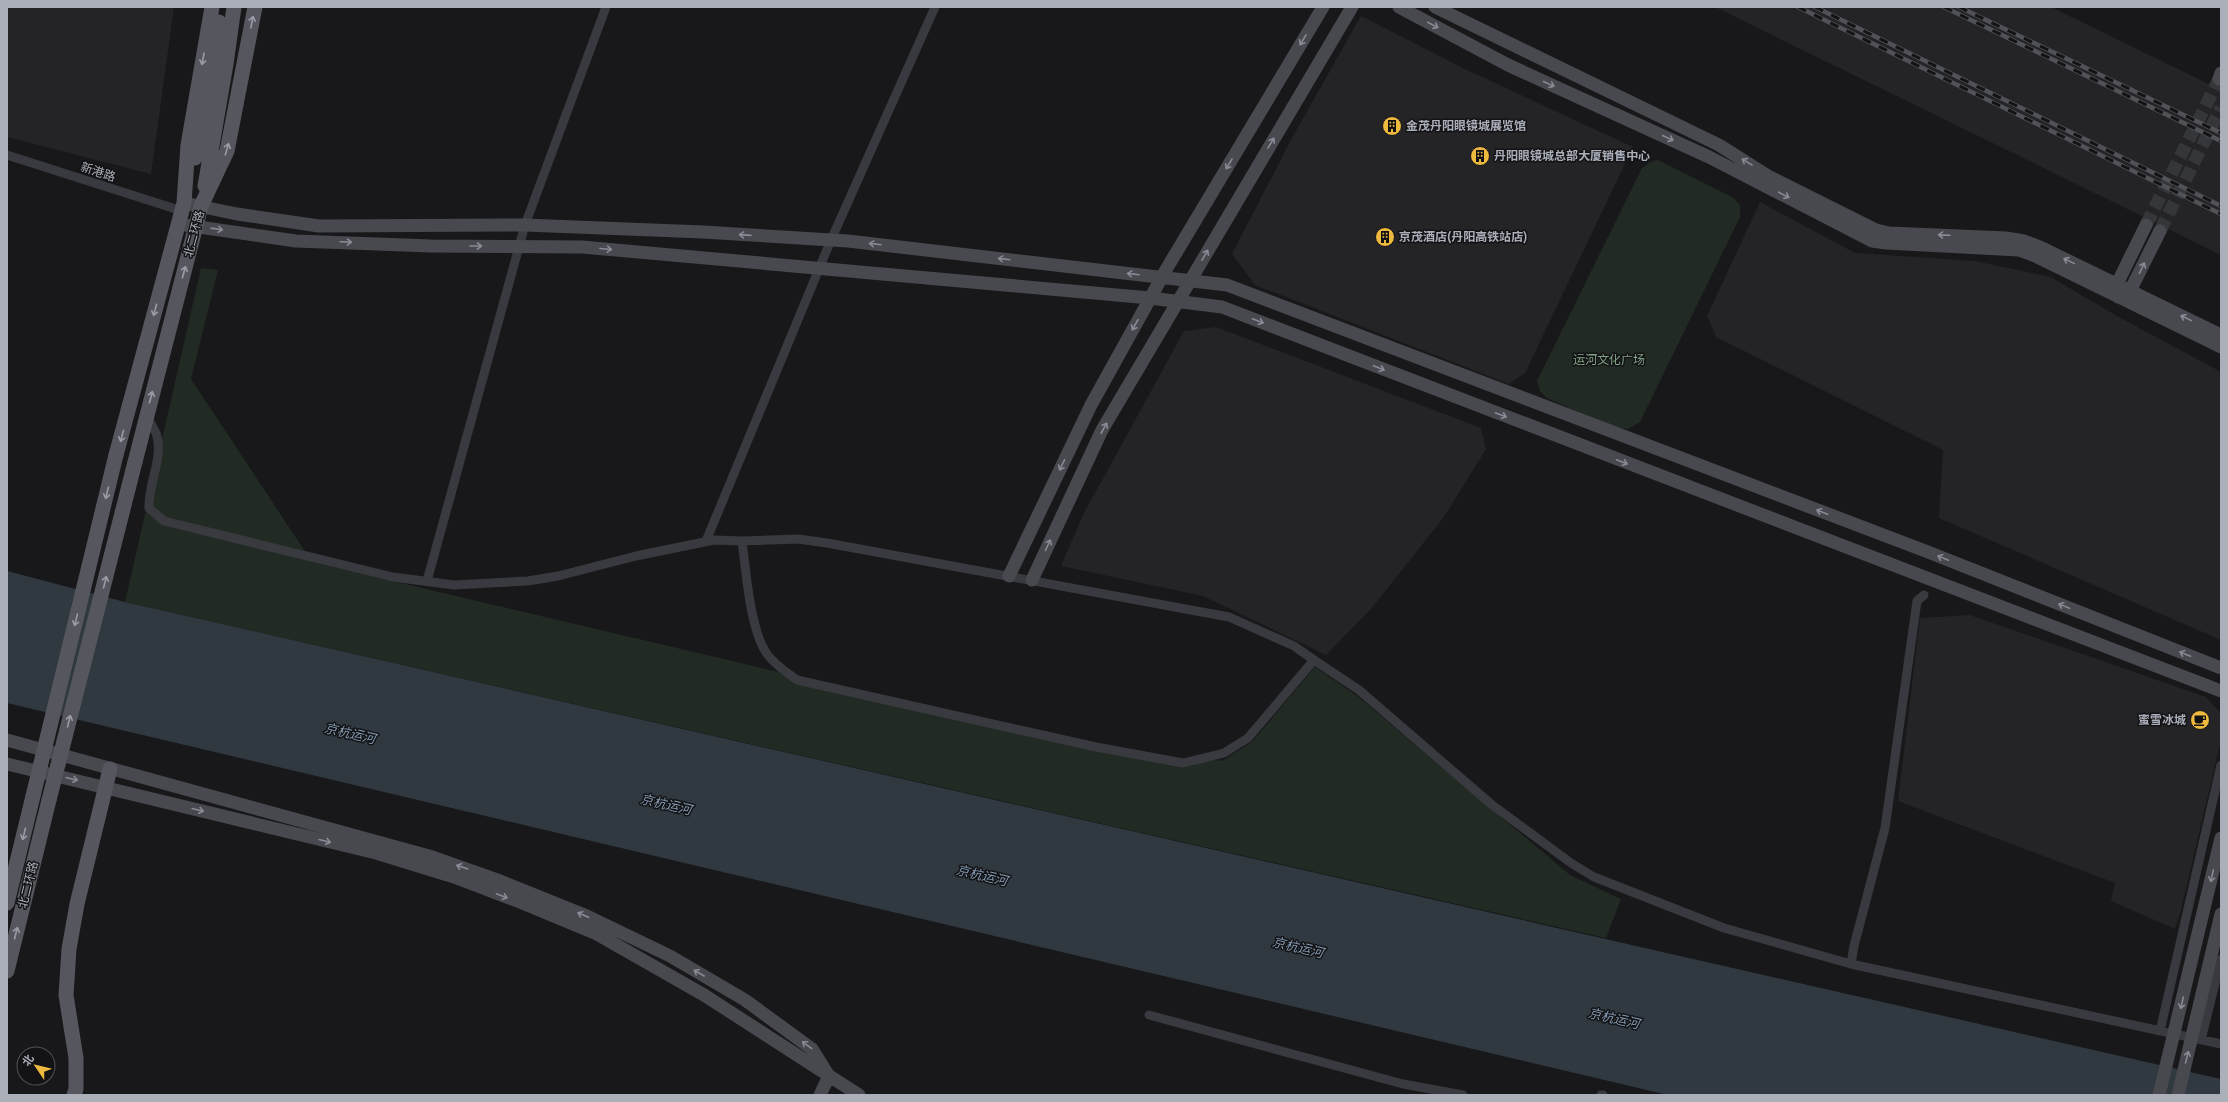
<svg xmlns="http://www.w3.org/2000/svg" width="2228" height="1102" viewBox="0 0 2228 1102" font-family="Ubuntu,'Noto Sans SC',sans-serif">
	<style>
		.built { fill: #242427 }
		.green { fill: #222a24 }
		.water { fill: #303940 }
		.lines { fill: none; stroke-linecap: round; stroke-linejoin: round }
		.secondary-tunnel { stroke: #35363a; stroke-width: 13; stroke-dasharray: 13 6; stroke-linecap: butt }
		.street { stroke: #393a3f; stroke-width: 9 }
		.secondary { stroke: #47494f; stroke-width: 13 }
		.primary { stroke: #56575e; stroke-width: 15 }
		.rail-casing { stroke: #505258; stroke-width: 4.5 }
		.rail { stroke: #131315; stroke-width: 3; stroke-dasharray: 9; stroke-linecap: butt }
		.secondary-bridge { stroke: #47494f; stroke-width: 13 }
		.primary-bridge { stroke: #56575e; stroke-width: 15 }
		.oneway { stroke: #9a9da8 }
		.oneway2 { stroke: #888b95 }
		.labels { text-anchor: middle; stroke-width: 3; stroke-linejoin: round; paint-order: stroke }
		.poi-label { font-size: 12px; font-weight: bold; fill: #abafba; stroke: #131315; text-anchor: start }
		.street-label { font-size: 12px; fill: #abafba; stroke: #131315 }
		.park-label { font-size: 12px; fill: #83a486; stroke: #131315 }
		.water-label { font-size: 13px; font-style: italic; fill: #849bb3; stroke: #131315 }
	</style>
	<rect width="100%" height="100%" fill="#18181a"/>
	<!-- built -->
	<path class="built" d="M7 7H174L151 174 7 137Z
		M1715 7H2051L2221 90V250L2219 254Z
		M1361 16 1467 70 1633 147 1525 373 1509 384 1255 285 1232 254 1293 136Z
		M1760 202 1855 253 1975 261 2051 277 2117 316 2221 372V640L1939 518 1943 450 1716 337 1707 316Z
		M1216 327 1481 428 1486 449 1444 517 1371 609 1326 655 1203 596 1061 566 1083 515 1184 331Z
		M1970 615 2206 697 2220 712 2221 740 2181 910 2175 929 2111 901 2115 883 1898 801 1920 618Z"/>
	<!-- green -->
	<path class="green" d="M1658 160 1732 197 1740 205V217L1640 422 1628 429 1615 428 1547 398 1540 391 1537 381 1642 168 1650 162Z
		M201 268 218 270 191 379 312 562 1174 765 1211 759 1222 761 1252 742 1315 667 1356 695 1570 875 1621 899 1606 938 125 602Z"/>
	<!-- water -->
	<path class="water" d="M7 571 125 602 2221 1079V1095H1668L7 703Z"/>
	<g class="lines">
		<!-- secondary-tunnel -->
		<path class="secondary-tunnel" d="M2146 225 2219 79
			M2160 231 2221 108"/>
		<!-- street -->
		<path class="street" d="M7 155 182 211
			M147 416C150 423 155 429 157 436 163 459 148 484 149 508L164 521 393 577 454 585 528 581 558 576 636 556 714 540 742 541C746 571 750 630 767 654 775 665 786 672 797 680L1096 747 1183 763 1224 753 1248 738 1314 660 1359 690 1491 804 1571 863 1594 877 1724 928 1851 964 2221 1044
			M706 541 831 240 935 7
			M742 541 798 539 827 543 1229 617 1294 646 1314 660
			M427 581 525 225 606 7
			M1851 964 1854 946 1885 828 1917 601 1924 595
			M1149 1015 1403 1084 1463 1095
			M2160 1031 2221 765
			M2201 1040 2221 959
			M1601 1095H1603"/>
		<!-- secondary -->
		<path class="secondary" d="M1399 7 1508 65 1709 157 1872 241 1886 243 2019 250 2035 256 2221 347
			M1435 7 1719 145 1768 176 1876 230 1889 233 2006 238 2024 241 2040 247 2221 335
			M2219 79 2221 73
			M184 203 237 214 319 226 525 225 703 232 848 241 1227 285 1928 552 2221 668
			M178 224 296 241 431 246 582 247 1150 298 1222 307 2221 691
			M2146 225 2117 284 2118 297 2130 291 2160 231
			M1009 576 1091 405 1167 268 1323 7
			M1032 580 1102 430 1352 7
			M7 740 429 856 500 881 587 916 670 956 745 1000 812 1049 827 1073
			M7 764 376 853 454 877 520 902 597 934 704 995 859 1095
			M820 1095 829 1076"/>
		<!-- primary -->
		<path class="primary" d="M195 158 210 97 219 22
			M205 186 226 64 234 7
			M116 455 184 203 188 145 212 7
			M135 462 201 206 227 151 255 7
			M7 903 33 796
			M7 971 49 800
			M74 1095 76 1089V1058L66 995 69 949 77 904 110 769"/>
		<defs>
			<path id="rail" d="M1798 7 2221 214
				M1815 7 2221 206
				M1944 7 2221 141
				M1959 7 2221 133"/>
		</defs>
		<!-- rail casing -->
		<use href="#rail" class="rail-casing"/>
		<!-- rail -->
		<use href="#rail" class="rail"/>
		<!-- secondary-bridge -->
		<path class="secondary-bridge" d="M2159 1095 2221 838
			M2178 1095 2221 914"/>
		<!-- primary-bridge -->
		<path class="primary-bridge" d="M33 796 116 455
			M49 800 135 462"/>
	</g>
	<!-- one-way arrows -->
	<defs><path id="oneway-shaft" d="M-6 0H5M1.5-3L5.5 0L1.5 3" fill="none" stroke-width="1.6" stroke-linecap="round" stroke-linejoin="round"/></defs>
	<g class="oneway">
		<use href="#oneway-shaft" transform="translate(252 22) rotate(-79)"/>
		<use href="#oneway-shaft" transform="translate(203 59) rotate(100)"/>
		<use href="#oneway-shaft" transform="translate(227 149) rotate(-73)"/>
		<use href="#oneway-shaft" transform="translate(184 272) rotate(-75)"/>
		<use href="#oneway-shaft" transform="translate(155 310) rotate(105)"/>
		<use href="#oneway-shaft" transform="translate(151 397) rotate(-75)"/>
		<use href="#oneway-shaft" transform="translate(122 436) rotate(105)"/>
		<use href="#oneway-shaft" transform="translate(107 493) rotate(104)"/>
		<use href="#oneway-shaft" transform="translate(105 582) rotate(-76)"/>
		<use href="#oneway-shaft" transform="translate(76 620) rotate(104)"/>
		<use href="#oneway-shaft" transform="translate(69 721) rotate(-76)"/>
		<use href="#oneway-shaft" transform="translate(24 834) rotate(104)"/>
		<use href="#oneway-shaft" transform="translate(16 933) rotate(-76)"/>
	</g>
	<g class="oneway2">
		<use href="#oneway-shaft" transform="translate(1433 25) rotate(28)"/>
		<use href="#oneway-shaft" transform="translate(1303 40) rotate(121)"/>
		<use href="#oneway-shaft" transform="translate(1549 84) rotate(25)"/>
		<use href="#oneway-shaft" transform="translate(1668 138) rotate(25)"/>
		<use href="#oneway-shaft" transform="translate(1271 143) rotate(-59)"/>
		<use href="#oneway-shaft" transform="translate(1747 162) rotate(-148)"/>
		<use href="#oneway-shaft" transform="translate(1229 164) rotate(121)"/>
		<use href="#oneway-shaft" transform="translate(1784 195) rotate(28)"/>
		<use href="#oneway-shaft" transform="translate(217 229) rotate(8)"/>
		<use href="#oneway-shaft" transform="translate(745 235) rotate(-176)"/>
		<use href="#oneway-shaft" transform="translate(1944 235) rotate(-178)"/>
		<use href="#oneway-shaft" transform="translate(346 242) rotate(2)"/>
		<use href="#oneway-shaft" transform="translate(875 244) rotate(-173)"/>
		<use href="#oneway-shaft" transform="translate(476 246)"/>
		<use href="#oneway-shaft" transform="translate(606 249) rotate(5)"/>
		<use href="#oneway-shaft" transform="translate(1205 255) rotate(-60)"/>
		<use href="#oneway-shaft" transform="translate(1004 259) rotate(-173)"/>
		<use href="#oneway-shaft" transform="translate(2069 261) rotate(-154)"/>
		<use href="#oneway-shaft" transform="translate(2142 268) rotate(-64)"/>
		<use href="#oneway-shaft" transform="translate(1133 274) rotate(-173)"/>
		<use href="#oneway-shaft" transform="translate(2186 318) rotate(-154)"/>
		<use href="#oneway-shaft" transform="translate(1258 321) rotate(21)"/>
		<use href="#oneway-shaft" transform="translate(1135 325) rotate(119)"/>
		<use href="#oneway-shaft" transform="translate(1379 368) rotate(21)"/>
		<use href="#oneway-shaft" transform="translate(1501 415) rotate(21)"/>
		<use href="#oneway-shaft" transform="translate(1104 428) rotate(-61)"/>
		<use href="#oneway-shaft" transform="translate(1622 462) rotate(21)"/>
		<use href="#oneway-shaft" transform="translate(1062 465) rotate(116)"/>
		<use href="#oneway-shaft" transform="translate(1822 512) rotate(-159)"/>
		<use href="#oneway-shaft" transform="translate(1048 545) rotate(-65)"/>
		<use href="#oneway-shaft" transform="translate(1943 558) rotate(-158)"/>
		<use href="#oneway-shaft" transform="translate(2064 606) rotate(-158)"/>
		<use href="#oneway-shaft" transform="translate(2185 654) rotate(-158)"/>
		<use href="#oneway-shaft" transform="translate(72 779) rotate(14)"/>
		<use href="#oneway-shaft" transform="translate(198 810) rotate(14)"/>
		<use href="#oneway-shaft" transform="translate(325 841) rotate(14)"/>
		<use href="#oneway-shaft" transform="translate(462 867) rotate(-161)"/>
		<use href="#oneway-shaft" transform="translate(2212 876) rotate(103)"/>
		<use href="#oneway-shaft" transform="translate(502 896) rotate(21)"/>
		<use href="#oneway-shaft" transform="translate(583 915) rotate(-157)"/>
		<use href="#oneway-shaft" transform="translate(699 973) rotate(-150)"/>
		<use href="#oneway-shaft" transform="translate(2182 1003) rotate(103)"/>
		<use href="#oneway-shaft" transform="translate(807 1045) rotate(-144)"/>
		<use href="#oneway-shaft" transform="translate(2187 1057) rotate(-76)"/>
	</g>
	<!-- icons -->
	<defs>
		<symbol id="building-disc" viewBox="-11 -11 22 22"><circle r="9.5" fill="#edb93e" stroke="#131315"/><path d="M-4-6H4V6H1V3H-1V6H-4ZM-2.5-4.3h1.7v1.8h-1.7ZM.8-4.3h1.7v1.8H.8ZM-2.5-1h1.7V.8h-1.7ZM.8-1h1.7V.8H.8Z" fill="#111"/></symbol>
		<symbol id="cafe-disc" viewBox="-11 -11 22 22"><circle r="9.5" fill="#edb93e" stroke="#131315"/><path d="M-5.5-4.5H6V0H3Q3 3.5 0 3.5H-2.5Q-5.5 3.5-5.5 0ZM3-3.2v2h1.7v-2ZM-6 4.5H4V6H-6Z" fill="#111"/></symbol>
	</defs>
	<g fill-rule="evenodd">
		<use href="#building-disc" x="1381" y="115" width="22" height="22"/>
		<use href="#building-disc" x="1469" y="145" width="22" height="22"/>
		<use href="#building-disc" x="1374" y="226" width="22" height="22"/>
		<use href="#cafe-disc" x="2189" y="709" width="22" height="22"/>
	</g>
	<g class="labels">
		<!-- poi labels -->
		<g class="poi-label">
			<text x="1406" y="130">金茂丹阳眼镜城展览馆</text>
			<text x="1494" y="160">丹阳眼镜城总部大厦销售中心</text>
			<text x="1399" y="241">京茂酒店(丹阳高铁站店)</text>
			<text x="2186" y="724" text-anchor="end">蜜雪冰城</text>
		</g>
		<!-- street labels -->
		<g class="street-label">
			<text transform="translate(98 172) rotate(18)" y="4">新港路</text>
			<text transform="translate(194 234) rotate(-75)" y="4">北二环路</text>
			<text transform="translate(28 885) rotate(-76)" y="4">北二环路</text>
		</g>
		<!-- park labels -->
		<g class="park-label">
			<text x="1609" y="364">运河文化广场</text>
		</g>
		<!-- water labels -->
		<g class="water-label">
			<text transform="translate(350 733) rotate(13)" y="5">京杭运河</text>
			<text transform="translate(666 804) rotate(13)" y="5">京杭运河</text>
			<text transform="translate(982 875) rotate(13)" y="5">京杭运河</text>
			<text transform="translate(1298 947) rotate(13)" y="5">京杭运河</text>
			<text transform="translate(1614 1018) rotate(13)" y="5">京杭运河</text>
		</g>
	</g>
	<!-- border -->
	<rect width="2228" height="1102" fill="none" stroke="#abafba" stroke-width="16"/>
	<!-- north arrow -->
	<g transform="translate(36 1066) rotate(305)"><circle r="19" fill="#131315" stroke="#505157"/>
	<path d="M0-3L7 15L0 10L-7 15Z" fill="#edb93e"/>
	<text y="-6" font-size="11" font-weight="bold" text-anchor="middle" fill="#abafba">北</text>
	</g>
</svg>
